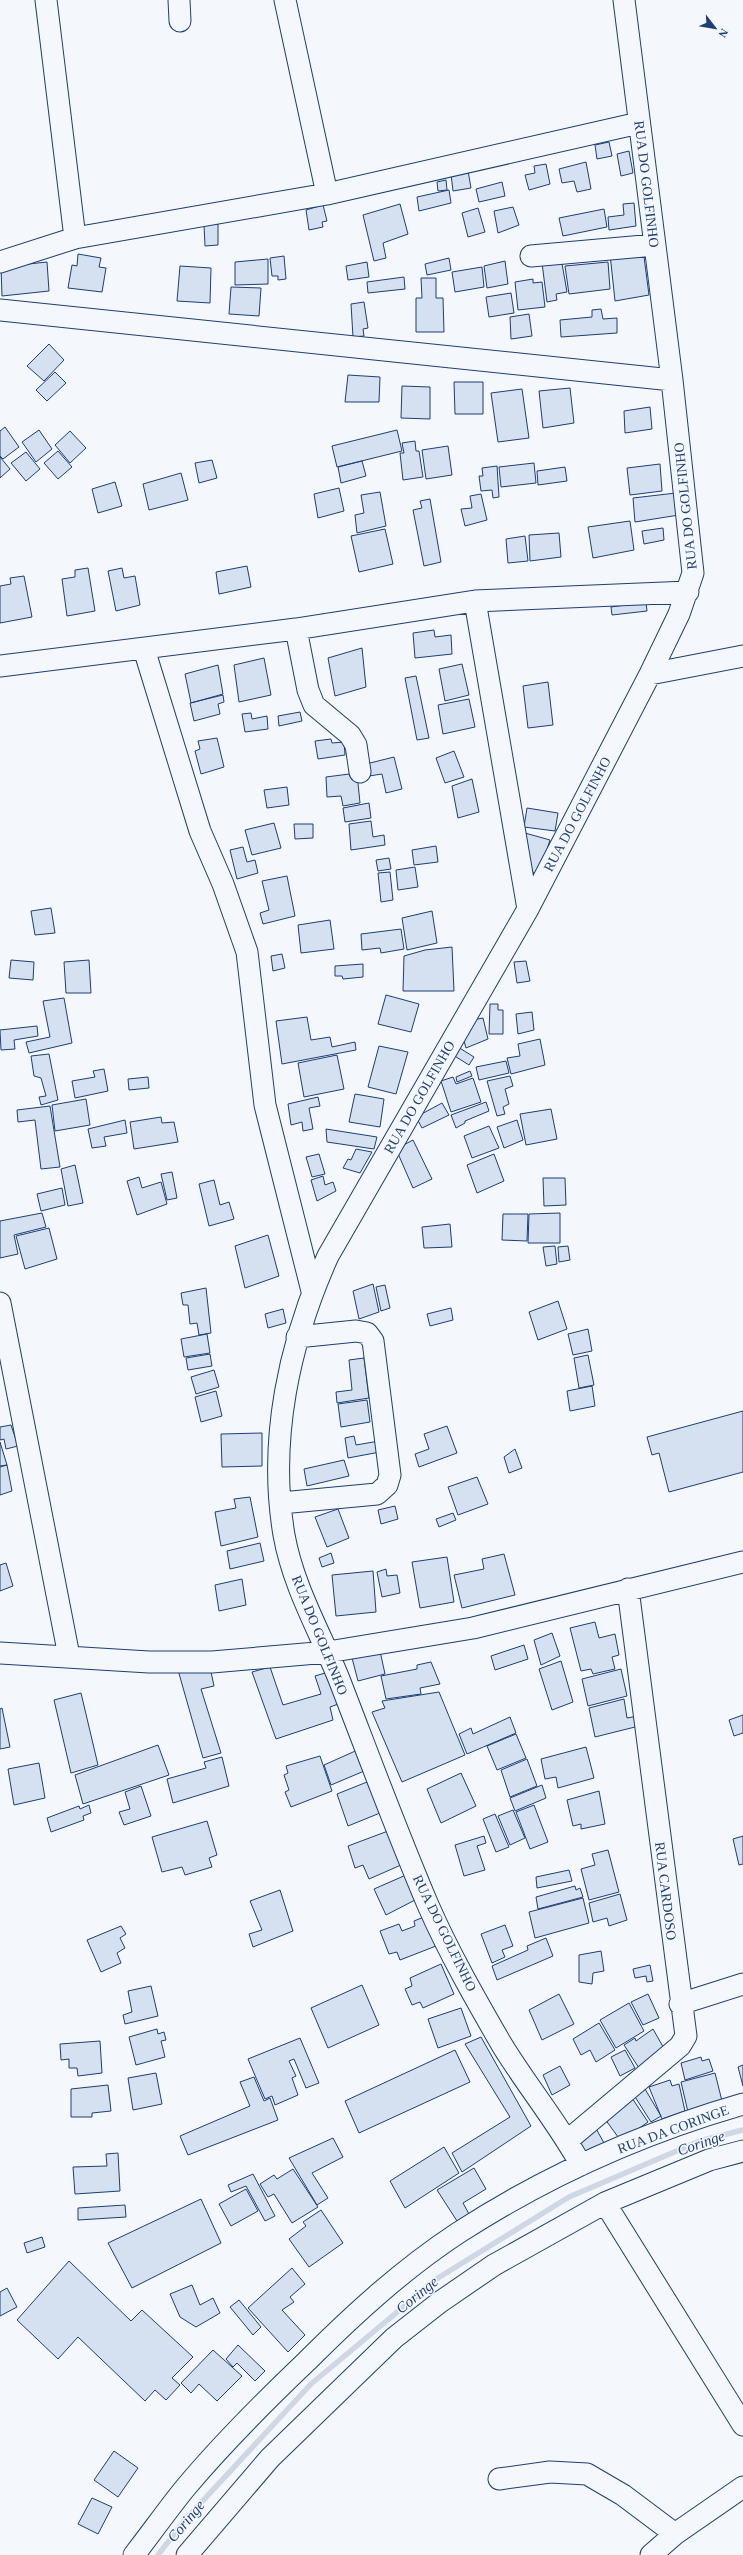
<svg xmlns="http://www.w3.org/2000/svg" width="743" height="2555" viewBox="0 0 743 2555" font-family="'Times New Roman',serif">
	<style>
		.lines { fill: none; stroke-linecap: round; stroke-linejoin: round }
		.stream { stroke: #cfd7e4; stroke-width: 5.5 }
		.building { fill: #d5e0f0; stroke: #1d3f73 }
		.minor-casing { stroke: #1d3f73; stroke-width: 23 }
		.minor { stroke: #f4f7fb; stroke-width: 21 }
		.labels { text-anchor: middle; stroke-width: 3; stroke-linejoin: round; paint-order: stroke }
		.street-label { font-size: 14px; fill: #1d3f73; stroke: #f4f7fb }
		.water-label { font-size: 15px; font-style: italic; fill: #1d3f73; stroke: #f4f7fb }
	</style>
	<rect width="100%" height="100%" fill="#f4f7fb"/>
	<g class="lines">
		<!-- stream -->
		<path class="stream" d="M158 2555 185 2520 311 2384 438 2278 569 2197 700 2141 743 2130"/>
	</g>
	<!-- building -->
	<path class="building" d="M609 142 612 156 597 159 595 145Z
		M629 151 633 173 621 176 617 154Z
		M586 162 591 189 577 192 574 181 562 183 559 169Z
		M546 164 550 184 529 190 525 175 535 173 534 166Z
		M467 165 471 188 453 191 451 174Z
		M446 180 447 190 438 191 437 182Z
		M502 182 505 196 479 202 476 189Z
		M449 190 451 203 419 211 417 197Z
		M634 203 636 226 609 230 608 217 624 215 623 204Z
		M400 204 408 234 383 243 386 258 374 261 363 215Z
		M323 205 327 221 322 222 323 227 309 230 306 210Z
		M513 207 519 225 498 233 494 211Z
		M478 208 485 232 468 237 462 213Z
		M604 209 607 227 563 236 559 218Z
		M218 224V245L205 246 204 225Z
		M643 249 649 295 615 301 610 254Z
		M78 254 101 258 99 267 106 268 102 292 68 288 72 265 77 266Z
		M284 256 286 279 278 280V276H272L270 258Z
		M449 258 451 270 427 275 425 264Z
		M561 258 567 292 556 294 557 300 547 302 542 263Z
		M268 259V284L235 285V262Z
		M505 261 508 284 487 288 484 266Z
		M47 262 49 291 2 296 1 267Z
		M367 262 369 277 348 280 346 266Z
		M608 262 610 289 569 294 565 266Z
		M180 266 211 268 210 303 177 301Z
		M482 267 484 287 455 292 452 272Z
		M404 277 405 289 368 293 367 282Z
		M421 278H436V298H443L444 332H416V298H422Z
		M533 279V283L542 282 545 307 518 310 515 282Z
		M231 287 261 288 259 316 229 314Z
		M511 293 514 313 489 317 486 297Z
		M364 302 368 328 363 329 364 336 353 337 351 304Z
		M601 309 603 319 617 318V333L561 337 560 320 592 317V310Z
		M529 314 532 336 511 339 510 317Z
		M49 344 64 360 44 381 27 366Z
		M55 372 66 383 47 401 36 390Z
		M348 375 380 377 379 402H345Z
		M454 382H483V414H455Z
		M402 386 430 387V419L401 418Z
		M570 388 574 423 543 428 539 391Z
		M522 389 529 438 498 442 491 393Z
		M650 407 652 429 625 433 624 411Z
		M5 427 19 447 3 459 0 456V431Z
		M39 430 52 449 36 462 22 442Z
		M397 430 402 451 337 467 332 446Z
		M70 431 86 448 70 463 55 445Z
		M415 441 416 451H419L423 477 403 480 400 453H404L402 443Z
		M448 446 452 475 426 479 422 450Z
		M58 451 72 467 58 479 44 463Z
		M26 452 40 469 26 481 11 463Z
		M0 457 10 469 0 478Z
		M212 460 217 478 199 483 195 463Z
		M362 461 366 476 341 483 338 467Z
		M534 463 536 483 501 487 499 467Z
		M660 464 662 491 630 495 627 468Z
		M497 466 499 497 493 498 492 490 481 491 479 476H483L482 468Z
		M565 467 567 481 538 485 537 471Z
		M181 473 188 500 149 510 143 484Z
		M115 482 122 506 98 513 92 489Z
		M339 488 344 511 318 518 314 494Z
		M380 492 386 526 357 533 355 515 364 513 361 495Z
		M676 493 679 515 635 522 633 498Z
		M481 494 487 520 465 526 461 509 472 508 470 496Z
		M430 499 441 562 424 566 413 510 422 508 420 501Z
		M630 521 634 550 593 558 588 527Z
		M663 528 664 540 644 544 642 531Z
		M385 529 393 564 359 572 351 536Z
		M559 533 561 557 530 561 529 535Z
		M525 536 528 561 508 563 506 539Z
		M247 566 251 587 219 594 216 572Z
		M88 568 95 611 67 616 62 579 75 577V570Z
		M122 568 124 578 135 576 140 605 116 611 108 571Z
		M24 576 32 617 0 623V586L11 584 10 578Z
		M646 602 647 611 612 615 611 607Z
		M434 630 435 637 451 635 452 654 415 658 413 633Z
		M362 648 366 687 335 696 328 658Z
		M264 658 271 695 239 702 234 665Z
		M462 664 469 695 445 701 439 669Z
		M218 665 223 694 191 703 185 674Z
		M416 676 429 738 417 740 405 678Z
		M548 682 553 725 528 728 523 686Z
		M223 695 224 702 218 704 220 714 194 721 190 703Z
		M469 699 475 727 443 734 438 705Z
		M300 712 302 721 279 726 278 716Z
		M251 713 252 719 267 716 268 729 245 732 242 714Z
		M217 738 224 767 201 774 195 751 200 749 198 741Z
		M331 739 332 743 344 742 345 755 318 759 315 741Z
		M454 751 464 777 445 783 436 758Z
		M394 757 402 789 386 793 382 774 369 776 366 764Z
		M357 773 360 803 343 806 341 796 327 797 326 777Z
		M472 779 479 812 458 818 452 786Z
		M287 787 289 805 267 808 264 790Z
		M369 803 371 818 345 822 343 808Z
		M527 808 558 813 555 831 524 827Z
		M371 821 373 837 384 835 385 845 351 850 349 824Z
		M274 823 281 848 252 855 245 830Z
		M294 824H313V838L295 839Z
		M525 833 550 840 539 874 530 872Z
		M436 846 438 862 414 865 412 850Z
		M243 847 247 862 255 860 258 873 237 879 230 850Z
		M389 858 391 869 378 871 376 860Z
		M415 867 418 887 398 890 396 870Z
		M390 872 393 900 381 902 378 873Z
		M287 876 295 916 263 924 260 913 269 910 262 881Z
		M51 908 55 933 35 935 31 911Z
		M432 911 437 943 407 950 402 918Z
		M330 920 334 949 301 953 298 925Z
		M401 929 404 949 381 953 380 948 362 950 361 934Z
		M452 947 454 991H403L404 956 425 950Z
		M282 954 285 968 273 971 271 956Z
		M11 960 34 962 33 980 9 978Z
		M89 960 91 993H66L64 962Z
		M526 961 530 981 517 983 514 962Z
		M363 964V977L343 979 342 976H335V966Z
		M386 995 419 1004 411 1032 378 1024Z
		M64 998 72 1043 29 1053 26 1042 50 1037 43 1001Z
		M490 1004H498V1010H503V1034H489Z
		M532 1012 534 1030 518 1034 516 1014Z
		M307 1017 311 1040 330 1037 332 1047 355 1042 356 1050 282 1064 276 1021Z
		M483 1018 488 1039 466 1048 462 1034 472 1020Z
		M37 1026 38 1036 14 1040 15 1049 1 1050 0 1030Z
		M540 1039 545 1065 511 1074 507 1058 520 1056 518 1044Z
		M379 1046 408 1052 396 1094 368 1087Z
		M458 1047 474 1057 469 1065 453 1055Z
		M49 1054 58 1100 41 1105 39 1097 46 1096 41 1078 34 1076 31 1056Z
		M337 1055 344 1089 304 1097 298 1063Z
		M506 1061 509 1073 479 1080 476 1067Z
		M104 1069 108 1091 75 1098 72 1081 95 1077 93 1071Z
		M470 1071 472 1076 457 1082 456 1077Z
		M510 1076 513 1086 505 1089 509 1104 503 1107 505 1114 497 1116 487 1081Z
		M148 1077 149 1088 129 1090 128 1079Z
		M453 1077 456 1084 473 1078 481 1102 451 1112 441 1081Z
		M355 1094 384 1099 380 1127 349 1122Z
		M318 1097 320 1106 309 1108 313 1129 303 1131 302 1122 291 1125 288 1104Z
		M86 1099 90 1125 55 1131 52 1105Z
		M486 1102 489 1111 465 1121V1123L456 1128 451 1115Z
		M442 1103 449 1115 422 1128 416 1117Z
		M50 1106 60 1167 41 1169 35 1120 18 1122 17 1110Z
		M551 1109 557 1139 526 1145 520 1114Z
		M161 1117 162 1123 174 1122 178 1142 134 1149 130 1122Z
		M125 1120 127 1133 104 1137 106 1146 92 1148 88 1129Z
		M517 1120 523 1140 504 1148 497 1127Z
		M489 1126 499 1148 472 1158 464 1136Z
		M326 1129 377 1137 374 1149 327 1142Z
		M413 1140 432 1179 413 1188 396 1149Z
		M356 1149 372 1152 360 1173 343 1168 348 1159 351 1160Z
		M319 1154 325 1174 312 1177 306 1157Z
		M494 1154 504 1181 477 1193 467 1165Z
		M75 1165 83 1203 68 1206 61 1169Z
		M172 1172 177 1198 167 1200 161 1174Z
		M323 1176 325 1185 333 1182 336 1191 317 1201 311 1180Z
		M139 1177 142 1188 161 1182 167 1204 137 1215 127 1181Z
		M543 1178H565L566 1205 544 1206Z
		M214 1180 220 1205 229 1202 234 1219 209 1226 199 1184Z
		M62 1188 65 1205 41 1211 37 1194Z
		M42 1213 46 1227 14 1235 18 1254 0 1258V1221Z
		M560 1213V1243H528L529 1214Z
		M503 1214H528L527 1241 502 1240Z
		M450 1224 452 1247 424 1248 422 1227Z
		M49 1228 57 1259 25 1269 16 1236Z
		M268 1235 279 1276 245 1288 235 1246Z
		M555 1246 557 1264 546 1266 543 1247Z
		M568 1246 570 1260 559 1262 558 1247Z
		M373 1284 379 1312 359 1319 353 1291Z
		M385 1285 390 1308 381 1311 376 1287Z
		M206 1288 211 1333 199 1335 197 1323 190 1324 188 1305H183L181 1293Z
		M558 1301 567 1329 538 1340 529 1312Z
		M451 1308 453 1320 430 1326 427 1314Z
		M283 1309 286 1323 268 1328 265 1314Z
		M588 1329 592 1351 573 1355 568 1334Z
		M207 1334 210 1353 184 1357 181 1339Z
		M210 1354 212 1366 188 1370 186 1358Z
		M588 1355 594 1385 579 1388 574 1358Z
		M364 1358 369 1398 337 1403 336 1392 352 1390 349 1360Z
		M214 1370 219 1387 196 1394 191 1377Z
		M592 1386 595 1406 570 1411 567 1391Z
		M216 1391 222 1416 201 1422 195 1397Z
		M367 1400 370 1422 341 1427 338 1404Z
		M743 1411V1472L669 1492 659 1453 652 1455 647 1437Z
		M11 1425 18 1446 6 1449 4 1439 0 1440V1427Z
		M447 1426 457 1453 419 1467 415 1454 429 1449 424 1434Z
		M262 1433V1466L222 1467 221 1434Z
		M354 1436 356 1445 379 1441 380 1452 348 1458 345 1438Z
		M0 1442 7 1465 0 1466Z
		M515 1449 522 1468 509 1473 504 1457Z
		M344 1460 349 1476 307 1486 304 1469Z
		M7 1465 12 1491 0 1495V1467Z
		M477 1477 488 1504 458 1515 448 1487Z
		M250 1497 258 1537 221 1546 215 1512 236 1508 234 1499Z
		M395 1506 398 1519 381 1524 378 1510Z
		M338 1509 349 1538 327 1547 315 1517Z
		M453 1513 456 1520 439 1527 436 1519Z
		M260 1543 264 1561 230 1569 227 1551Z
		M331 1553 334 1563 322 1567 319 1558Z
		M504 1554 515 1595 462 1608 454 1575 484 1569 482 1559Z
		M447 1557 454 1602 420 1608 412 1562Z
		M6 1563 13 1586 0 1591V1565Z
		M386 1569 387 1576 397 1575 400 1593 382 1597 377 1572Z
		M373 1571 376 1612 336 1616 332 1575Z
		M242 1579 246 1605 219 1611 215 1585Z
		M595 1622 599 1638 615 1634 619 1655 612 1657 615 1669 593 1674 591 1669 581 1671 570 1628Z
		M552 1633 560 1656 541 1665 534 1640Z
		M524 1645 528 1659 495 1670 491 1656Z
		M380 1651 385 1674 358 1681 352 1658Z
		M561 1661 573 1702 552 1710 539 1669Z
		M431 1662 440 1684 420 1688 421 1694 386 1699 381 1676 417 1669V1665Z
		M210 1667 214 1686 201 1689 221 1753 203 1758 178 1670Z
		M270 1667 283 1705 321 1694 315 1676 332 1671 344 1702 330 1707 333 1720 276 1739 252 1672Z
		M621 1669 627 1696 588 1706 582 1679Z
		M439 1692 465 1755 402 1782 372 1712 385 1708 382 1701Z
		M81 1693 98 1765 71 1773 54 1700Z
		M624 1699 627 1718 638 1716 639 1726 595 1737 589 1708Z
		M2 1708 10 1747 0 1749V1709Z
		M743 1715V1733L734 1736 729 1720Z
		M510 1717 516 1733 467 1754 459 1734 471 1728 473 1734Z
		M516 1734 526 1758 497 1770 487 1746Z
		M158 1745 169 1775 83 1804 75 1775Z
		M586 1747 594 1778 558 1788 556 1777 545 1779 541 1759Z
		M362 1748 369 1769 331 1785 324 1765Z
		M320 1756 332 1791 291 1807 285 1792 289 1790 284 1775 288 1773 286 1766Z
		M222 1757 229 1786 173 1803 167 1779 206 1768 204 1762Z
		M527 1759 537 1786 510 1797 501 1770Z
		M39 1763 45 1798 14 1805 8 1769Z
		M461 1773 476 1806 441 1823 427 1789Z
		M367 1782 380 1813 348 1826 337 1794Z
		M542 1785 546 1798 515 1811 510 1798Z
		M141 1786 151 1816 124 1825 119 1812 130 1809 125 1792Z
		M599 1791 605 1824 581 1829V1824L573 1826 567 1800Z
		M89 1805 91 1813 83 1816 84 1820 51 1832 47 1818 79 1806 80 1809Z
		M534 1805 548 1842 530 1849 516 1812Z
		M513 1810 525 1838 510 1845 498 1816Z
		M495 1814 509 1847 496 1852 483 1819Z
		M207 1821 217 1855 209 1858 212 1867 185 1875 182 1867 162 1872 152 1837Z
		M388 1831 401 1865 369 1879 363 1865 355 1868 348 1846Z
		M484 1836 486 1843 477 1846 485 1870 464 1876 455 1845Z
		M743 1836V1864L739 1865 733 1839Z
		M608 1850 619 1892 589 1900 581 1869 595 1865 592 1854Z
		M569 1870 572 1881 537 1888 536 1877Z
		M406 1875 417 1899 386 1915 374 1889Z
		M575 1886 576 1890 580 1888 583 1897 538 1909 536 1897Z
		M280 1890 293 1931 253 1947 249 1934 262 1930 250 1901Z
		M620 1894 627 1920 609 1926 607 1918 593 1922 589 1903Z
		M583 1898 589 1923 535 1938 529 1912Z
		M424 1917 436 1946 400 1960 397 1952 389 1954 380 1931 399 1924 402 1931 415 1926 414 1921Z
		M505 1925 513 1946 502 1950 505 1957 492 1963 481 1934Z
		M121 1926 126 1934 120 1938 125 1948 117 1953 121 1963 101 1972 87 1940Z
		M546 1938 553 1956 497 1980 492 1966 528 1950 527 1946Z
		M601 1951 604 1971 593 1973 592 1984 579 1982V1955Z
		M441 1964 454 1994 423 2008 420 2002 412 2005 405 1989 412 1986 410 1978Z
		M650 1965 653 1981 647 1982 646 1976 635 1978 633 1969Z
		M362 1985 379 2025 328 2048 311 2008Z
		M151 1986 158 2016 125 2024 123 2015 132 2012 128 1991Z
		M559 1994 574 2024 542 2040 529 2010Z
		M648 1994 659 2018 643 2025 631 2002Z
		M629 2003 644 2031 616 2048 600 2020Z
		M461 2008 471 2036 438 2048 428 2019Z
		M599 2023 615 2050 596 2062 590 2050 581 2055 573 2039Z
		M157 2029 158 2034 164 2032 166 2040 161 2041 165 2057 136 2065 129 2037Z
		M653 2029 666 2052 639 2068 624 2045 635 2038 636 2041Z
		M481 2037 531 2126 462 2172 452 2153 510 2117 465 2044Z
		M300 2038 319 2083 306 2088 294 2059 289 2061 296 2076 292 2078 298 2095 275 2105 272 2096 265 2099 248 2059Z
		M100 2041 102 2073 78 2076 77 2068H69V2059L61 2060 60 2044Z
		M455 2050 470 2082 359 2133 345 2101Z
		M625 2050 635 2068 620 2076 611 2057Z
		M701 2057 702 2061 709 2059 713 2071 685 2080 681 2063Z
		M743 2065V2086L738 2067Z
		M560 2066 570 2085 552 2095 543 2075Z
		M156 2073 162 2104 133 2110 128 2078Z
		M715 2073 722 2101 688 2112 681 2082Z
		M254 2077 264 2101 270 2098 278 2120 188 2155 180 2136 250 2106 240 2082Z
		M670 2080 672 2086 679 2084 685 2111 662 2119 649 2087Z
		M642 2084 661 2116 651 2122 632 2092Z
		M108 2085 111 2111 92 2113V2117H71V2089Z
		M630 2095 648 2122 621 2141 602 2115Z
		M594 2125 604 2143 586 2153 577 2136Z
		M333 2138 343 2157 312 2173 328 2198 317 2205 289 2158Z
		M444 2147 459 2173 405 2208 390 2181Z
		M118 2153 120 2191 75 2194 73 2167 107 2166 106 2154Z
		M474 2168 486 2189 463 2203 469 2214 457 2221 437 2190Z
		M293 2169 318 2207 292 2223 274 2194 268 2197 260 2184 274 2175 277 2179Z
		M253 2174 275 2216 265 2221 246 2186 231 2192 228 2185Z
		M246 2189 258 2211 231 2226 219 2204Z
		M201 2199 221 2243 132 2288 108 2243Z
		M125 2205 126 2217 78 2220V2208Z
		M321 2210 343 2243 309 2267 289 2239 306 2226 303 2222Z
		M42 2237 45 2247 27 2253 24 2243Z
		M69 2261 131 2321 142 2310 193 2357 172 2378 180 2385 166 2400 155 2390 145 2401 78 2337 58 2359 17 2320Z
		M292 2268 305 2284 290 2297 294 2302 282 2310 305 2335 288 2352 248 2308Z
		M192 2285 200 2305 213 2298 220 2313 196 2327 180 2317 170 2294Z
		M7 2288 17 2307 0 2316V2292Z
		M239 2300 261 2327 253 2335 230 2307Z
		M238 2345 265 2371 255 2381 237 2363 233 2367 226 2359Z
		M213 2350 242 2376 217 2401 199 2384 191 2393 181 2383Z
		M114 2451 138 2468 118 2497 94 2480Z
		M92 2498 112 2507 98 2534 78 2524Z"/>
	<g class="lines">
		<defs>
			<path id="minor" d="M46 0 75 238
				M179 0 180 21
				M285 0 327 194
				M531 256 655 245
				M0 262 75 238 327 194 639 123
				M0 310 672 380
				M475 601 528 909
				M296 629 308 690 314 705 350 735 356 745 360 772
				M144 649 200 831 223 884 247 952 265 1105 312 1291
				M0 666 296 629 475 601 688 592
				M650 674 743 656
				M0 1303 69 1656
				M281 1503 377 1494 387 1485 390 1475 373 1341 367 1333 356 1331 297 1337
				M0 1653 149 1662H212L328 1652 473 1628 743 1562
				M680 2004 743 1984
				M568 2140 680 2046 686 2036 628 1589
				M581 2165C558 2123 527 2086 502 2045 476 2000 449 1953 428 1905 396 1830 368 1754 339 1679 320 1632 293 1586 284 1535 268 1440 289 1343 328 1256L528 909 650 674 679 614 693 573 672 380 624 0
				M605 2203 743 2425
				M499 2479 550 2472 587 2474 623 2495 675 2534
				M134 2555C152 2532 168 2509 186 2487 223 2443 265 2401 307 2361 354 2314 402 2270 458 2233 546 2176 642 2133 743 2104
				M187 2555 270 2458 394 2338 440 2302 494 2265 605 2203 709 2160 743 2151
				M651 2555 675 2534 743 2487"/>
		</defs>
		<!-- minor casing -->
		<use href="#minor" class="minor-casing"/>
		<!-- minor -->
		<use href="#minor" class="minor"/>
	</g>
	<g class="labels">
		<!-- street labels -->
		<g class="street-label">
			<text transform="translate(647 184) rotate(83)" y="5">RUA DO GOLFINHO</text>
			<text transform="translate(685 506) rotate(-96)" y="5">RUA DO GOLFINHO</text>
			<text transform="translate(577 814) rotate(-62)" y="5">RUA DO GOLFINHO</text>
			<text transform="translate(419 1097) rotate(-60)" y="5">RUA DO GOLFINHO</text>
			<text transform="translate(320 1635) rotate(68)" y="5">RUA DO GOLFINHO</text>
			<text transform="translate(666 1891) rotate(83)" y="5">RUA CARDOSO</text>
			<text transform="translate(445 1933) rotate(64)" y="5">RUA DO GOLFINHO</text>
			<text transform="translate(673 2129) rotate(-20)" y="5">RUA DA CORINGE</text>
		</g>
		<!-- water labels -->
		<g class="water-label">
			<text transform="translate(701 2143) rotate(-19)" y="5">Coringe</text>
			<text transform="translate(417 2295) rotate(-39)" y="5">Coringe</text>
			<text transform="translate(186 2521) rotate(-50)" y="5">Coringe</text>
		</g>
	</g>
	<!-- north arrow -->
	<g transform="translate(715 28) rotate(121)" stroke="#f4f7fb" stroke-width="3" paint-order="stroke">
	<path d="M0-3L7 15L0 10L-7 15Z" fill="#1d3f73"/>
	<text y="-6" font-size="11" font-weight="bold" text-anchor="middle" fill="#1d3f73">N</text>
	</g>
</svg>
